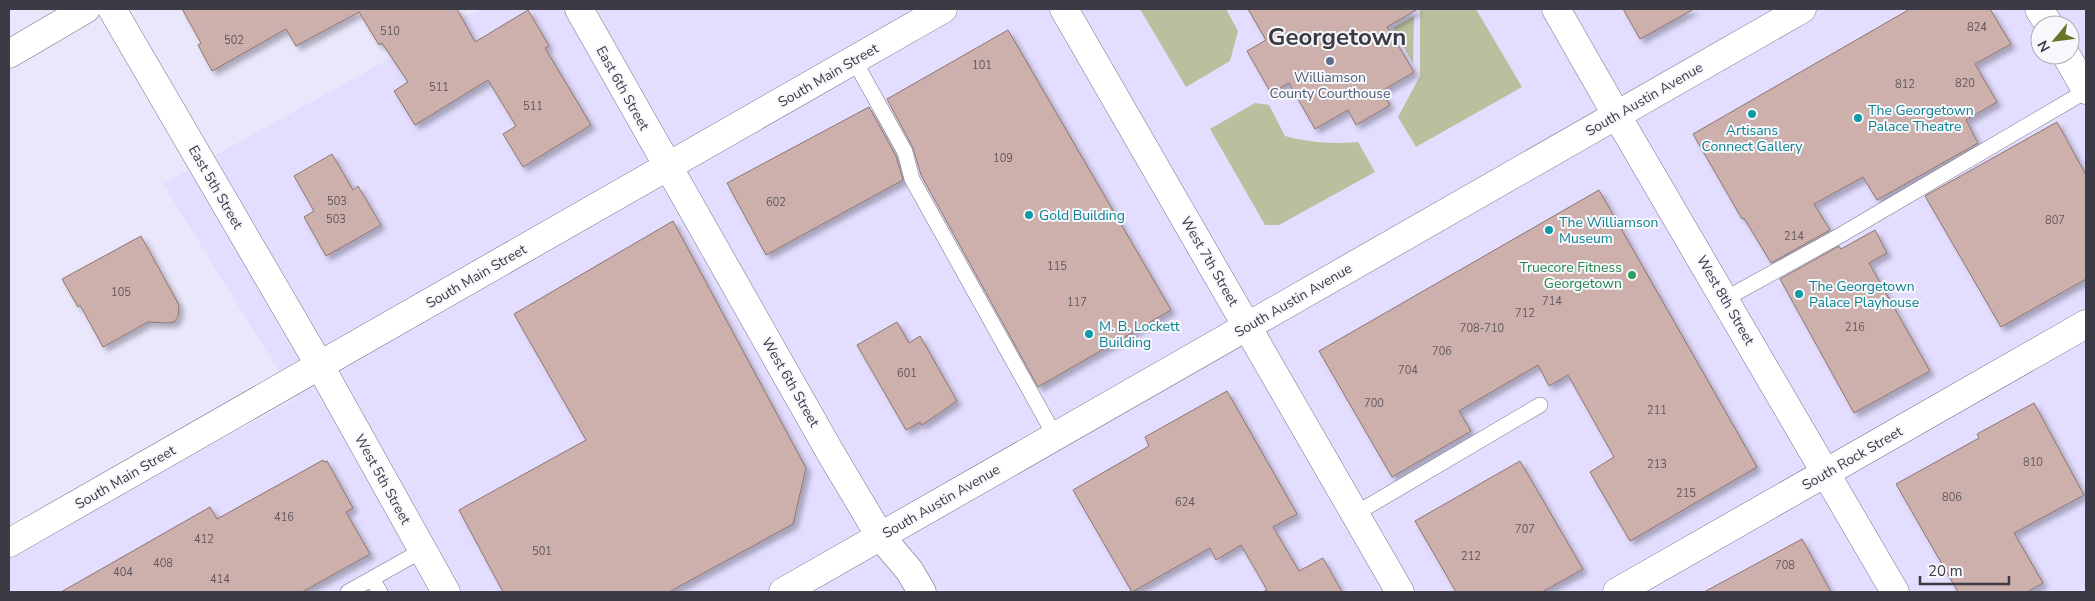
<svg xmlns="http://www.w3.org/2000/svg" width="2095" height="601" viewBox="0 0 2095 601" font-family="'Nunito Sans',sans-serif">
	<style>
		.built { fill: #e3deff; fill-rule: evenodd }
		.green { fill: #babf9e }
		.building { fill: #cdb0ab; stroke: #8e746f; filter: url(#shadow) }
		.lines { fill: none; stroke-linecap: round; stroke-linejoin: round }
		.lane-casing { stroke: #767389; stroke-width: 16 }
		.street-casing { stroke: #767389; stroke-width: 29 }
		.secondary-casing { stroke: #767389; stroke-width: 29 }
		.lane { stroke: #fff; stroke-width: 15 }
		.street { stroke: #fff; stroke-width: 28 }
		.secondary { stroke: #fff; stroke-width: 28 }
		.service-dot { fill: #5c6f8a; stroke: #f7f7fc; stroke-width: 2 }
		.culture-dot { fill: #0f9aa8; stroke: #f7f7fc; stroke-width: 2 }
		.leisure-dot { fill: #2e9e5b; stroke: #f7f7fc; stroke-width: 2 }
		.labels { text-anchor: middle; stroke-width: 4; stroke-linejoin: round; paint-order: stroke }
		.number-label { font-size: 11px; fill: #60585e }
		.street-label { font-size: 14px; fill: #3c3b45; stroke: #f7f7fc }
		.service-label { font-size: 14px; fill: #4e5e75; stroke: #f7f7fc }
		.culture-label { font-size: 14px; fill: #0d838f; stroke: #f7f7fc; text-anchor: start }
		.leisure-label { font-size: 14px; fill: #27864d; stroke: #f7f7fc; text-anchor: end }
		.town-label { font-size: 24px; font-weight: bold; fill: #3c3b45; stroke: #f7f7fc }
	</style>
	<defs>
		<filter id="shadow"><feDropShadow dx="4.5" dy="4.5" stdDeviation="2.5" flood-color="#0004"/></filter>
	</defs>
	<rect width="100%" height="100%" fill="#eae7fc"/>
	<!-- built -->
	<path class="built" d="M479 9H2086V592H9V554L296 399 163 184ZM2040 25H2070V55H2040Z"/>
	<!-- green -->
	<path class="green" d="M1140 9H1226L1238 31 1230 61 1186 87Z
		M1420 9H1476L1522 87 1416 147 1398 117 1420 76Z
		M1414 16 1413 63 1393 28Z
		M1255 103 1269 105 1285 136C1310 143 1333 144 1358 142L1375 172 1279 225H1265L1210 129Z"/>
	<!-- building -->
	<path class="building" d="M182 9H457L475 42 528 10 549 46 545 48 591 125 523 167 503 134 516 126 488 80 415 125 394 91 408 82 382 43 379 45 359 12 296 46 286 29 212 71 198 45 201 43Z
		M1248 9H1418L1387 27 1414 72 1382 91 1390 105 1356 125 1348 110 1315 129 1289 83 1271 93 1247 51 1266 40Z
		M1623 9H1694L1640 39Z
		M1910 9H1990L2011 44 1975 64 1997 102 1966 120 1978 143 1877 200 1863 177 1814 204 1830 230 1771 263 1744 218 1742 219 1693 134Z
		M1008 30 1171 310 1038 387 921 175 913 148 887 99Z
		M869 107 896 156 903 180 766 255 727 183Z
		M2057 122 2086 175V279L2001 327 1925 196Z
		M332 154 353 190 358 186 381 225 326 256 304 217 314 211 294 176Z
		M1599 190 1757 467 1630 541 1590 472 1614 457 1568 375 1549 386 1538 365 1459 411 1471 431 1392 477 1319 351Z
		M673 221 806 468 793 524 669 592H503L459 510 586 440 514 314Z
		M1875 230 1887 253 1869 263 1930 371 1854 413 1780 279 1839 246 1841 249Z
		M141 236 179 305 178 317 174 322 167 323 148 322 103 347 80 305 78 307 62 279Z
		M897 322 909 343 920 336 957 401 922 425 920 422 906 430 857 345Z
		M1227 391 1297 514 1273 527 1299 571 1323 558 1342 592H1262L1267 590 1241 545 1216 560 1210 548 1132 592 1073 490 1149 446 1145 437Z
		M2034 403 2084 495 2014 533 2043 583 2027 592H1958L1896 484 1979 438 1977 434Z
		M323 460 324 462 327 461 353 508 346 512 370 554 302 592H61L210 507 217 519Z
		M1520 461 1583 569 1542 592H1456L1415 521Z
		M1802 539 1831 592H1704Z"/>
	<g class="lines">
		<defs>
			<path id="lane" d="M854 60 905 152 912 179 1055 436
				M1725 299 1839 236 2086 91
				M1355 514 1540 405
				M372 579 380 592
				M348 592 423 550"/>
			<path id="street" d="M112 9 320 366 446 592
				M579 9 830 452 880 536 909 570 922 592
				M1064 9 1400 592
				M1556 9 1616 114
				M2039 9 2049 25
				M9 54 86 9
				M2066 55 2086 90
				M9 543 943 9
				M1617 592 2086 324"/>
			<path id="secondary" d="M1616 114 1895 592
				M783 592 1802 9"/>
		</defs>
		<!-- lane casing -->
		<use href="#lane" class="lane-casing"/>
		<!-- street casing -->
		<use href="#street" class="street-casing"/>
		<!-- secondary casing -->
		<use href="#secondary" class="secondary-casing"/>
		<!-- lane -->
		<use href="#lane" class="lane"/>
		<!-- street -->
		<use href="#street" class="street"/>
		<!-- secondary -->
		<use href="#secondary" class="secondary"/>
	</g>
	<!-- markers -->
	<circle class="service-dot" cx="1330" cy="61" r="5"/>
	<g class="culture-dot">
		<circle cx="1752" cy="114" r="5"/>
		<circle cx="1858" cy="118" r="5"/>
		<circle cx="1029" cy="215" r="5"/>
		<circle cx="1549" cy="230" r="5"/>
		<circle cx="1799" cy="294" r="5"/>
		<circle cx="1089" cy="334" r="5"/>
	</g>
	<circle class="leisure-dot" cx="1632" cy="275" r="5"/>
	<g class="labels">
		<!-- number labels -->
		<g class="number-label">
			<text x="1977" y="31">824</text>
			<text x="390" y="35">510</text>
			<text x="234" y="44">502</text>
			<text x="982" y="69">101</text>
			<text x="1965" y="87">820</text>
			<text x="1905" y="88">812</text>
			<text x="439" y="91">511</text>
			<text x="533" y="110">511</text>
			<text x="1003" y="162">109</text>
			<text x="337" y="205">503</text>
			<text x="776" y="206">602</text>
			<text x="336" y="223">503</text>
			<text x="2055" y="224">807</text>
			<text x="1794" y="240">214</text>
			<text x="1057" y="270">115</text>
			<text x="121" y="296">105</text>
			<text x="1552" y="305">714</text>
			<text x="1077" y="306">117</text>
			<text x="1525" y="317">712</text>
			<text x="1855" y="331">216</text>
			<text x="1482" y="332">708-710</text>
			<text x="1442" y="355">706</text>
			<text x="1408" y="374">704</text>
			<text x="907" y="377">601</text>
			<text x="1374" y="407">700</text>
			<text x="1657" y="414">211</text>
			<text x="2033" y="466">810</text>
			<text x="1657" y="468">213</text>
			<text x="1686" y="497">215</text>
			<text x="1952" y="501">806</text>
			<text x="1185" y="506">624</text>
			<text x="284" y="521">416</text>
			<text x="1525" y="533">707</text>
			<text x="204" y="543">412</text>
			<text x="542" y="555">501</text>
			<text x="1471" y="560">212</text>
			<text x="163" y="567">408</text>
			<text x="1785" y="569">708</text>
			<text x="123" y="576">404</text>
			<text x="220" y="583">414</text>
		</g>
		<!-- street labels -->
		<g class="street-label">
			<text transform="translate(828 75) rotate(-30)" y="5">South Main Street</text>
			<text transform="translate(623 88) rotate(61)" y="5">East 6th Street</text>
			<text transform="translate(1644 99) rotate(-30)" y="5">South Austin Avenue</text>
			<text transform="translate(216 187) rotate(60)" y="5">East 5th Street</text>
			<text transform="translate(1210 261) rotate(60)" y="5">West 7th Street</text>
			<text transform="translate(476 276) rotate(-30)" y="5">South Main Street</text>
			<text transform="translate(1293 300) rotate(-30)" y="5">South Austin Avenue</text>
			<text transform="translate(1726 300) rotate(60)" y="5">West 8th Street</text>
			<text transform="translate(791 382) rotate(60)" y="5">West 6th Street</text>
			<text transform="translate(1852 458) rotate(-30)" y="5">South Rock Street</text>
			<text transform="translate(125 477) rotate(-30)" y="5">South Main Street</text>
			<text transform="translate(383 479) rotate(61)" y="5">West 5th Street</text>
			<text transform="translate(941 501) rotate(-30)" y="5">South Austin Avenue</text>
		</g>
		<!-- service labels -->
		<g class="service-label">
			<text x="1330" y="82">Williamson<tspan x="1330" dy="16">County Courthouse</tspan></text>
		</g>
		<!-- culture labels -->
		<g class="culture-label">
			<text x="1868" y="115">The Georgetown<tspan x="1868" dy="16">Palace Theatre</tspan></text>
			<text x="1752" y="135" text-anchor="middle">Artisans<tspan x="1752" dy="16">Connect Gallery</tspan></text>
			<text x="1039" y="220">Gold Building</text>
			<text x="1559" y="227">The Williamson<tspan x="1559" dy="16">Museum</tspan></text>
			<text x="1809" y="291">The Georgetown<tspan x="1809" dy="16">Palace Playhouse</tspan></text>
			<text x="1099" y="331">M. B. Lockett<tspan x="1099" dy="16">Building</tspan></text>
		</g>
		<!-- leisure labels -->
		<g class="leisure-label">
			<text x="1622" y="272">Truecore Fitness<tspan x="1622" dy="16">Georgetown</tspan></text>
		</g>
		<!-- town labels -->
		<g class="town-label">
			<text x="1337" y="45">Georgetown</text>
		</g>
	</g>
	<!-- border -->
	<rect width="2095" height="601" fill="none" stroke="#3c3b45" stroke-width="20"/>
	<!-- north arrow -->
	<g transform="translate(2055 40) rotate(241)"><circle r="24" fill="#f7f7fc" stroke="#acacb3"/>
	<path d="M0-4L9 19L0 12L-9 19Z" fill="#677623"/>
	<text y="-8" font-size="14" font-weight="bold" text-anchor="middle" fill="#3c3b45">N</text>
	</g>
	<!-- scale -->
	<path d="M1920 576v8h89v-8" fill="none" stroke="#3c3b45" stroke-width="2.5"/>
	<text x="1928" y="576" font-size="15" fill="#3c3b45" stroke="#f7f7fc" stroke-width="4" paint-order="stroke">20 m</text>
</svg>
